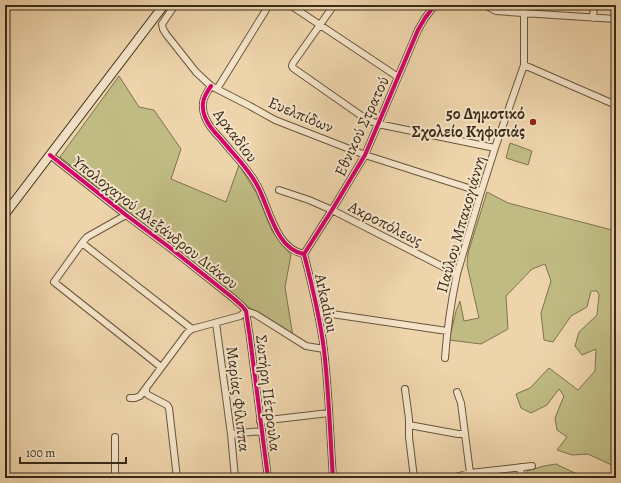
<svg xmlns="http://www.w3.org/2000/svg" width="621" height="483" viewBox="0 0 621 483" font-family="Alegreya,serif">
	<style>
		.green { fill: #c0bb83; stroke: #7d734e }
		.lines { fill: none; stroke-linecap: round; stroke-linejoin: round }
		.minor-casing { stroke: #67553d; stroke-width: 8 }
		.secondary-casing { stroke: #3a2b18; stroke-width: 10 }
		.minor { stroke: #f4e3c8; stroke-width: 6 }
		.secondary { stroke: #f4e3c8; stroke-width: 8 }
		.cycleway-casing { stroke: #f4e3c8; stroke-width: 6 }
		.cycleway { stroke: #d6006c; stroke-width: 4 }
		.poi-dot { fill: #8f2418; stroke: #f4e3c8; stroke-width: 1.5 }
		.labels { text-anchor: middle; stroke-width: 4; stroke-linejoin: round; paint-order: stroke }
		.poi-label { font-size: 16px; font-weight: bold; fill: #3a2b18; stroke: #f4e3c8; text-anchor: end }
		.street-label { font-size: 16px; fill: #3a2b18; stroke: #f4e3c8 }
	</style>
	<rect width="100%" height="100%" fill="#eed4ab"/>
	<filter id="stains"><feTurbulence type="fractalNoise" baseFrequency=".005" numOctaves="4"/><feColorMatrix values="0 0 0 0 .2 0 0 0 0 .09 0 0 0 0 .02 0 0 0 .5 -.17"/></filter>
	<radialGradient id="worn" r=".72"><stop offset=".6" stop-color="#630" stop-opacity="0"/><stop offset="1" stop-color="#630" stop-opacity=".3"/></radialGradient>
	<!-- green -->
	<path class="green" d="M119 76 139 107 154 110 181 149 171 179 226 202 239 165 257 194 272 231 291 255 285 287 293 337 255 312 60 157Z
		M510 143 532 151 528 165 506 158Z
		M487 192 508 203 616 231V467L588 454 572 455 557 450 567 437 557 430 555 418 564 396 559 389 547 405 531 413 521 408 516 394 530 388 549 368 578 390 595 371 596 349 582 355 575 346 579 332 597 315 599 295 597 291H591L587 307 571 316 553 342 544 340 541 313 551 281 545 264 532 269 506 296 508 329 481 344 449 340 456 311 460 301 464 321 479 318 467 265 468 253Z
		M556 464 579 475 588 476 601 475 603 478H525L527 471 544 466Z"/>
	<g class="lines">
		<defs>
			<path id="minor" d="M175 5 162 24 163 29 166 34 196 72 211 86 250 106 275 120 365 155 481 192
				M290 5 398 77
				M334 5 293 63 292 66 293 68 366 119 378 124 495 148
				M485 5 496 11 523 13 616 19
				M593 18 594 5
				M524 65 616 105
				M211 86C204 96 200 104 205 117 208 125 215 133 221 139 233 154 248 168 257 185 269 206 275 249 304 254
				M217 89 269 5
				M50 155 126 215 169 247 233 298 242 306 246 311 250 338 268 478
				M279 190 309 200 332 210 457 274
				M126 215 87 237 82 243 54 282 161 367
				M82 243 192 329
				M304 254 332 210 365 155 418 30 425 18 435 5
				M304 254C312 285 320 317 324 350 329 392 330 435 333 478
				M246 311 255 314 306 346 324 349
				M318 312 447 331
				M216 323 231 434 235 478
				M445 358C447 330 451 302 457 274L481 192 495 148 524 65V5
				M146 388V393L148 395 167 405 169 408 177 478
				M405 389 409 419V437L414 478
				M457 392 461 403 470 473
				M130 398H135L140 396 187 333 192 329 240 316 246 311
				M260 421 329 413
				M409 425 458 434H465
				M231 434 262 431
				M115 437V478
				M452 478 470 473 532 466
				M520 478 521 467"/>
			<path id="secondary" d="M5 214 164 5"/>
		</defs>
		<!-- minor casing -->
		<use href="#minor" class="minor-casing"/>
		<!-- secondary casing -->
		<use href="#secondary" class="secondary-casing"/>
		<!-- minor -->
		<use href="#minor" class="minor"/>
		<!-- secondary -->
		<use href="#secondary" class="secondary"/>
		<defs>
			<path id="cycleway" d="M211 86C204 96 200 104 205 117 208 125 215 133 221 139 233 154 248 168 257 185 269 206 275 249 304 254
				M50 155 126 215 169 247 233 298 242 306 246 311 250 338 268 478
				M304 254 332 210 365 155 418 30 425 18 435 5
				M304 254C312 285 320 317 324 350 329 392 330 435 333 478"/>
		</defs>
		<!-- cycleway casing -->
		<use href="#cycleway" class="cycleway-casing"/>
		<!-- cycleway -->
		<use href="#cycleway" class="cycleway"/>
	</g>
	<!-- markers -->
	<circle class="poi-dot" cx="533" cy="122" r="4"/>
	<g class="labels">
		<!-- poi labels -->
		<g class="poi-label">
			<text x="525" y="119">5ο Δημοτικό<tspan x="525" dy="18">Σχολείο Κηφισιάς</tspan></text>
		</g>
		<!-- street labels -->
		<g class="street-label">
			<text transform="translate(301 114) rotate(23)" y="6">Ευελπίδων</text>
			<text transform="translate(361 126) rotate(-65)" y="6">Εθνικού Στρατού</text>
			<text transform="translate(236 135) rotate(53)" y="6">Αρκαδίου</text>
			<text transform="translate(156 222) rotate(38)" y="6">Υπολοχαγού Αλεξάνδρου Διάκου</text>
			<text transform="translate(386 223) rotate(27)" y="6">Ακροπόλεως</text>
			<text transform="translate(460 224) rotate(-74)" y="6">Παύλου Μπακογιάννη</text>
			<text transform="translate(327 303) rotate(78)" y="6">Arkadiou</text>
			<text transform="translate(269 393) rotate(83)" y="6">Σωτήρη Πέτρουλα</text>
			<text transform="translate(239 399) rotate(83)" y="6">Μαρίας Φίλιππα</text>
		</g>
	</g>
	<!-- margin -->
	<rect width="621" height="483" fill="none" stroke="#eed4ab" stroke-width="20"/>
	<rect x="6" y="6" width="609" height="471" fill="none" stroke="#3a2b18" stroke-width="2"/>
	<rect x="10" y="10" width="601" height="463" fill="none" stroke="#3a2b18"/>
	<!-- scale -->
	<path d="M20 457v6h106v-6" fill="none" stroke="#3a2b18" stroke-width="2"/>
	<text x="26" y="457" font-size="12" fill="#3a2b18" stroke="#f4e3c8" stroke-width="3" paint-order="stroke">100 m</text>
	<rect width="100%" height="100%" filter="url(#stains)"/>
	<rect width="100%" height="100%" fill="url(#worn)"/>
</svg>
